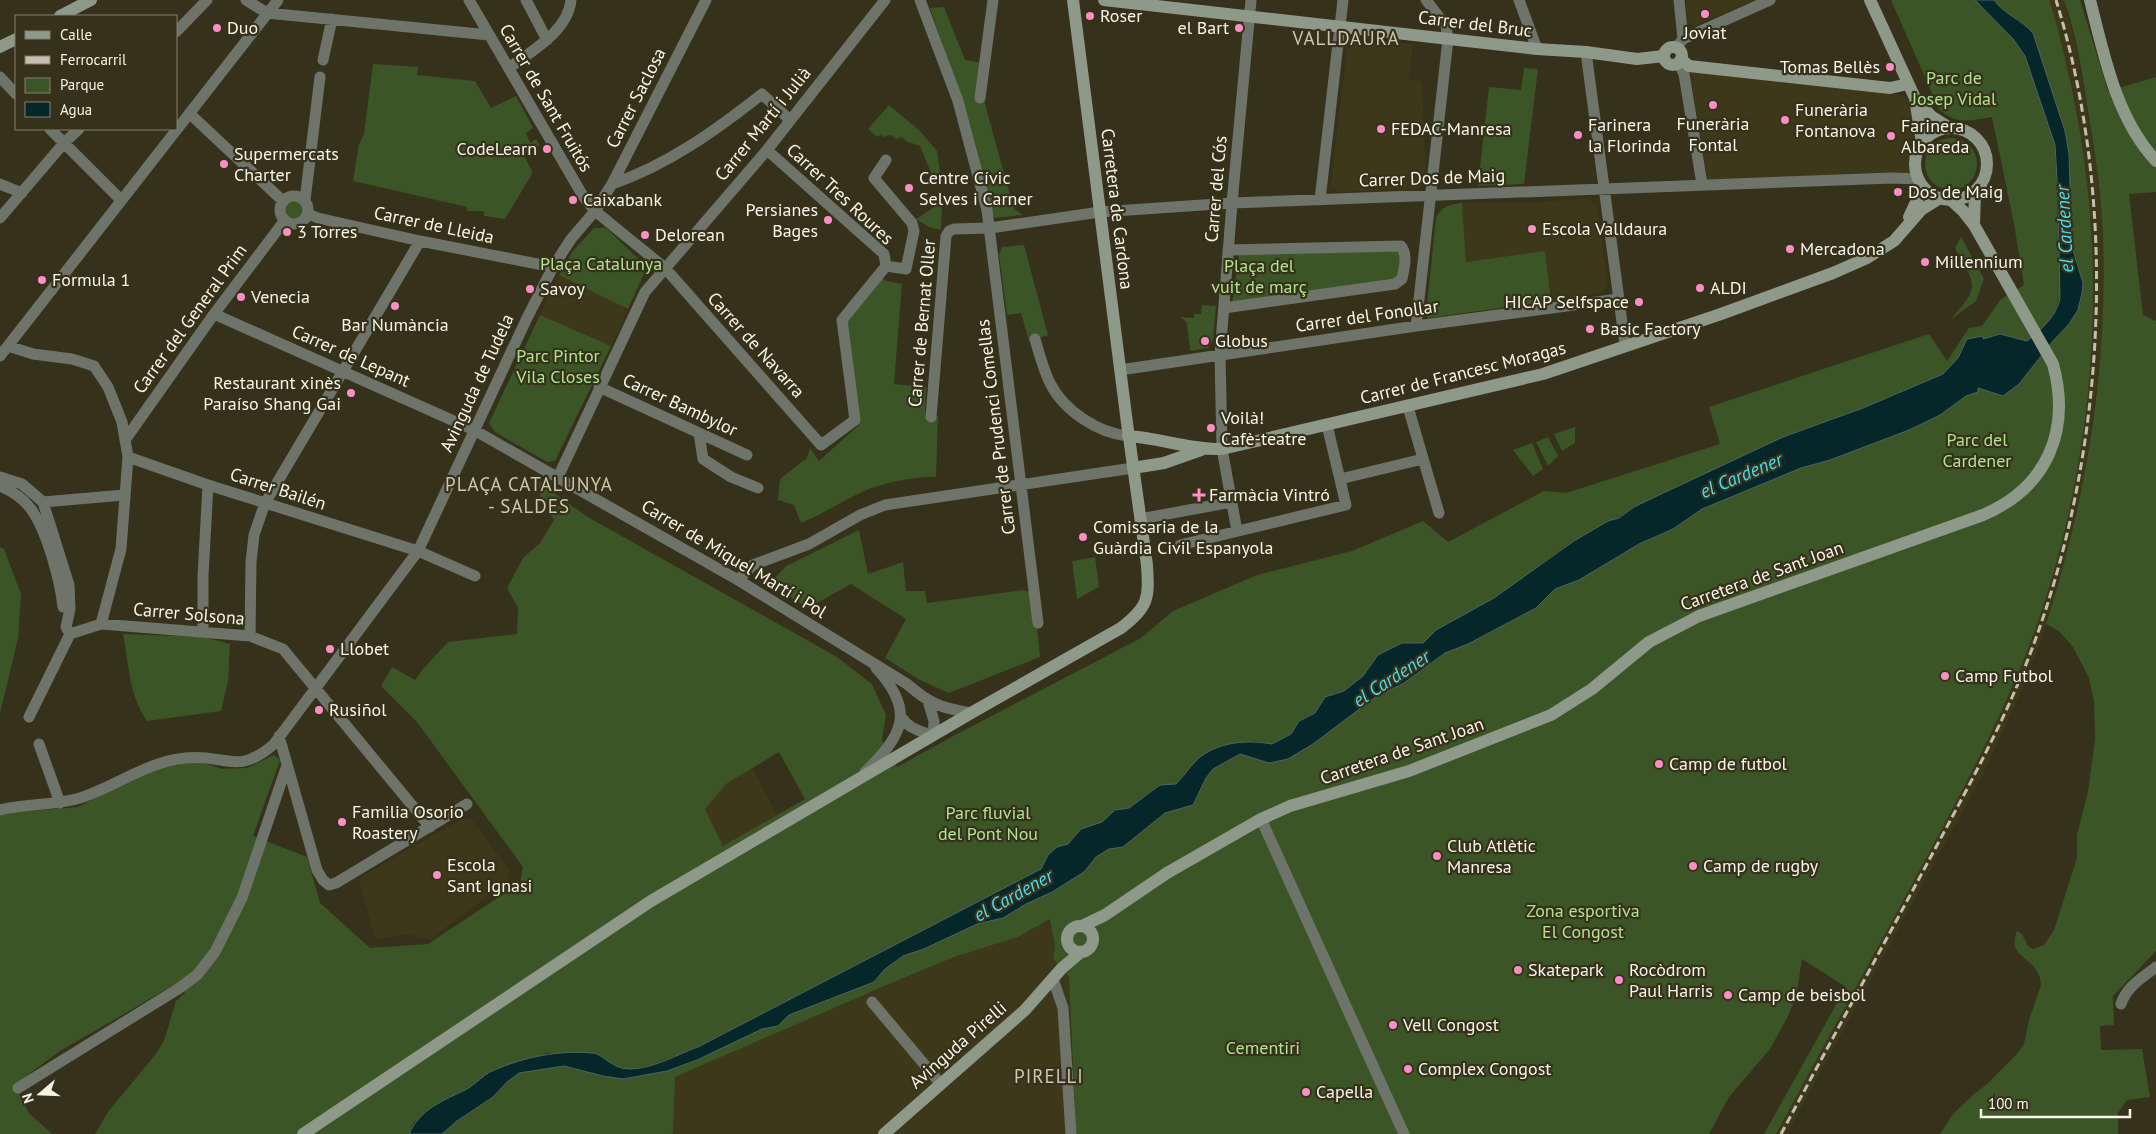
<svg xmlns="http://www.w3.org/2000/svg" width="2156" height="1134" viewBox="0 0 2156 1134" font-family="'PT Sans',sans-serif">
	<style>
		.built { fill: #3e381b }
		.green { fill: #3b5527; fill-rule: evenodd }
		.water { fill: #05272a; stroke: #4e6563 }
		.lines { fill: none; stroke-linecap: round; stroke-linejoin: round }
		.street { stroke: #6e746a; stroke-width: 11 }
		.secondary { stroke: #8f998a; stroke-width: 12 }
		.rail { stroke: #c3c0b0; stroke-width: 3; stroke-dasharray: 8 4; stroke-linecap: butt }
		.poi-dot { fill: #fb8fc5; stroke: #36311b; stroke-width: 2 }
		.labels { text-anchor: middle; stroke-width: 4.5; stroke-linejoin: round; paint-order: stroke }
		.poi-label { font-size: 18px; fill: #f7f5e7; stroke: #36311b; text-anchor: start }
		.street-label { font-size: 18px; fill: #f7f5e7; stroke: #36311b }
		.park-label { font-size: 18px; fill: #b0e38d; stroke: #36311b }
		.neighbourhood-label { font-size: 19px; letter-spacing: 1px; fill: #ccc8ad; stroke: #36311b }
		.water-label { font-size: 19px; font-style: italic; fill: #48deef; stroke: #36311b }
	</style>
	<rect width="100%" height="100%" fill="#36311b"/>
	<!-- built -->
	<path class="built" d="M1686 0H1754L1694 26 1688 23Z
		M2049 0H2064L2075 41 2097 168 2102 219 2104 293 2100 360 2086 467 2066 557 2041 641 2022 690 1985 770 1787 1134H1776L1975 766 2013 687 2032 638 2058 554 2077 464 2085 409 2092 294 2090 220 2086 170 2076 102Z
		M1355 38 1413 44 1409 80 1422 81V88L1426 181 1419 188 1338 192 1331 184 1348 43Z
		M1690 71 1905 96 1916 124 1910 174 1708 181Z
		M1587 198 1597 206 1608 286 1602 293 1551 301 1545 252 1466 262 1462 203H1530Z
		M559 275 628 309 611 346 540 315Z
		M752 768 777 815 723 846 705 809 726 784Z
		M463 818 472 820 510 871 507 882 430 939 406 934 376 940 358 879Z
		M1051 919 1055 947 1053 958 1069 977 1076 1134H671L673 1133 674 1077 903 978 957 956 1018 937Z"/>
	<!-- green -->
	<path class="green" d="M1891 0H1975L2014 40 2025 56 2055 145 2060 289C2059 314 2046 326 2027 341 2009 336 2001 333 1982 339L1983 336 1967 339 1958 358 1943 374 1863 408 1783 437 1634 507C1616 521 1594 528 1575 540 1546 558 1522 581 1494 599 1470 614 1443 624 1423 643H1402L1378 655 1363 676 1344 691 1325 697 1315 713 1299 721 1291 734 1272 744 1254 741 1200 758 1176 784 1159 785 1129 808 1115 810 1102 822 1081 829 1068 844 1057 847 1048 855 1041 869 698 1047 652 1065 631 1069H619L596 1053H547L490 1072 480 1081 414 1122 409 1134H95L108 1112 155 1055 164 1041 176 1001 185 993 179 982 60 1051 14 1085 29 1113 52 1134H0V815L17 812 78 807 139 775 164 767 189 762 207 764 223 769 247 768 274 755 280 760 253 836 307 857 320 903 370 948 428 944 520 883 523 867 417 722 381 686 392 667 415 680 423 669 448 642 517 634 518 608 507 588 523 558 540 543 554 520 540 498 539 482 586 516 837 657 872 684 886 715 882 740 897 767 957 734 1141 638 1173 611 1257 575 1352 551 1423 521 1448 542 1544 491 1566 493 1720 444 1709 407 1929 334 1947 361 1969 328 1982 326 2001 299 2024 285 2014 224 1992 117C1970 120 1957 126 1939 109ZM779 752 805 799 723 846 705 809 726 784Z
		M1994 0H2049C2056 19 2060 39 2065 59 2112 247 2099 456 2032 638 2003 716 1963 789 1924 862 1875 953 1825 1043 1776 1134H1764L1846 987 1802 959 1796 997 1787 1018 1770 1049 1729 1097 1709 1134H1076L1069 977 1053 958 1055 947 1050 919 1018 937 957 956 903 978 675 1077 673 1133 671 1134H442L457 1121 493 1097 507 1082 519 1073 564 1066 623 1079 667 1071 697 1060 762 1029 778 1026 789 1015 874 982 885 969 903 956 924 949 977 924 1003 918 1026 904 1052 892 1084 872 1096 857 1109 849 1123 847 1165 813 1193 805 1206 778 1213 769 1241 754 1269 763 1288 759 1313 744 1374 698 1404 683 1445 653 1468 644 1536 608 1555 589 1579 580 1639 544 1673 529 1702 509 1801 468 1830 460 1909 430 1940 415 1966 396 1978 392V388L2003 396 2019 384 2053 341 2069 324 2081 301 2082 293 2083 283 2072 247 2069 154 2065 131 2033 33C2022 20 2004 14 1994 0Z
		M2064 0H2080L2108 91 2156 77V192L2129 194 2143 315 2156 321V951L2113 996 2114 1025 2100 1026 2101 1050 2142 1049 2150 1097 2127 1100 2118 1113V1134H1940L1953 1114 1973 1095 1987 1084 2016 1055 2024 1044 2029 1020 2041 985C2040 956 2005 960 2017 931L2022 934 2028 946 2033 949 2044 945 2054 930 2077 858V835L2088 792 2095 739 2094 702 2089 678 2073 647 2059 631 2046 624C2088 494 2110 356 2102 219 2100 183 2094 147 2088 111 2082 74 2077 35 2064 0Z
		M944 7 965 60 989 64 984 99 986 108 1014 209 1023 215 994 218 970 124 930 8Z
		M373 64 418 67 417 75 475 81 491 108 516 96 533 128 526 133 530 143 536 139 540 145 523 154 532 171V174L505 219 484 216V211H467V207L353 181 359 144 364 134Z
		M1524 68 1538 69 1524 184 1478 186 1489 87 1521 90Z
		M889 105 919 130 937 151 942 188 934 180 920 146 906 141 902 137 896 139 891 135 884 137 881 135 877 137 868 129Z
		M1925 164a26 26 0 1 1 52 0a26 26 0 1 1-52 0Z
		M284 210a10 10 0 1 1 20 0a10 10 0 1 1-20 0Z
		M942 202 941 230 929 227 916 219Z
		M1462 203 1466 262 1545 251 1551 301 1428 318 1426 314 1436 218C1442 206 1449 205 1462 203Z
		M594 228H606L647 267 628 309 559 275 572 252Z
		M1961 237 1984 279 1976 301 1950 320C1981 285 1976 287 1955 248Z
		M1024 245 1048 335 1029 341 1021 313 1007 315 999 255 1002 247Z
		M1397 251 1401 255 1397 279 1232 303 1239 255Z
		M882 277 886 281 902 284 894 384 926 387 925 414 938 416 936 477C916 476 882 483 864 491 842 501 823 514 801 523L794 505 778 500 780 479 807 458 810 448 819 461 859 425 846 322Z
		M1202 305 1216 306 1213 340 1208 348 1190 351 1187 323 1181 317 1194 318V314H1201Z
		M540 315 611 346 555 461 547 462 495 432 489 423Z
		M1575 427V443L1562 451 1554 434Z
		M1548 437 1558 456 1548 466 1536 442Z
		M1532 443 1543 469 1533 476 1513 450Z
		M859 530 868 574 903 562 906 591H925L927 603 1023 590 1034 594 1040 657 949 693 918 679 885 658 906 619 851 584 808 608 769 584 786 566Z
		M0 547 4 549 21 594 18 638 0 714Z
		M1095 557 1099 587 1077 599 1072 561Z
		M123 634 204 637 230 644 228 682 221 711 147 721C129 695 129 665 123 634Z"/>
	<!-- water -->
	<path class="water" d="M1975 0H1994C2004 14 2022 20 2033 33L2065 131 2069 154 2072 247 2083 283 2082 293 2078 310 2069 324 2053 341 2019 384 2003 396 1978 388V392L1966 396 1940 415 1909 430 1830 460 1801 468 1702 509 1673 529 1639 544 1579 580 1555 589 1536 608 1468 644 1445 653 1404 683 1374 698 1313 744 1288 759 1269 763 1240 754 1213 769 1206 778 1193 805 1165 813 1123 847 1109 849 1096 857 1084 872 1052 892 1026 904 1003 918 977 924 924 949 903 956 885 969 874 982 789 1015 778 1026 762 1029 697 1060 667 1071 623 1079 603 1076 564 1066 519 1073 507 1082 493 1097 457 1121 442 1134H409C421 1108 443 1101 467 1089 476 1084 483 1075 492 1071 524 1057 558 1050 592 1053 603 1053 611 1069 629 1069 653 1069 676 1055 698 1047L1041 869 1048 855 1057 847 1068 844 1081 829 1102 822 1115 810 1129 808 1160 785 1176 784C1184 776 1192 764 1200 757 1222 741 1247 740 1272 744L1291 734 1299 721 1315 713 1325 697 1344 691 1363 676 1378 655 1402 643H1423L1436 630 1494 598 1574 541 1608 521 1619 518 1634 507 1657 496 1783 437 1863 408 1943 374 1958 358 1967 339 1983 336V339L2000 334 2027 341C2041 330 2056 317 2060 299L2058 196 2055 145 2025 56 2014 40Z"/>
	<g class="lines">
		<!-- street -->
		<path class="street" d="M246 0 267 13 489 35
			M469 0 583 196 595 211 665 268 821 445 855 420 842 320 886 266
			M526 0 547 40
			M920 0 958 101 987 210 1038 623
			M1519 0 1537 49
			M1679 0 1683 39
			M176 32 207 0
			M1676 48 1683 39 1770 0
			M1586 52 1625 345
			M323 60 332 19
			M1678 62 1684 74 1702 184
			M509 68C533 50 568 31 571 0
			M0 77 16 94
			M980 98 993 0
			M190 114 283 201
			M50 129 121 200
			M767 150 884 254 886 266
			M886 160 874 178 912 223 914 231 906 269 886 266
			M0 184 22 193
			M612 184C668 165 716 130 762 94L790 120
			M280 210a14 14 0 1 1 28 0a14 14 0 1 1-28 0Z
			M305 200 320 77
			M1320 200 1343 0
			M308 214 318 218 420 241 553 267
			M0 218 64 143 79 129
			M1224 308 1395 284 1402 279C1404 269 1408 255 1401 246L1228 250
			M214 314 474 430 738 580 907 684C930 704 941 708 971 713
			M1416 326 1448 39 1446 26 1426 0
			M1035 339C1039 353 1043 369 1050 383 1064 411 1098 433 1128 436
			M8 346 33 354 72 359 94 366 108 387 122 422 128 457 121 549 101 624
			M0 356 278 0
			M1120 370 1416 326 1619 299
			M599 387 747 455
			M1408 407 1439 513
			M931 417 946 236 949 231 954 229 990 228 1100 212 1232 203 1892 178 1919 179
			M699 434 703 459 731 477 758 488
			M125 440 214 314 285 220
			M128 457 208 485 418 551 475 576
			M0 477 22 484 43 502 69 585 70 609 66 627 70 634 29 717
			M558 477 645 292 767 150 885 0
			M1340 479 1423 459
			M0 486C12 491 23 498 31 509 47 531 60 580 63 607
			M43 502 124 495
			M1140 519 1232 502
			M1237 531 1222 449 1220 355 1232 203 1251 0
			M1180 545 1346 505 1327 425
			M738 580 753 565 809 544 860 515 885 505 1133 468
			M203 632V576L208 485
			M70 634 101 624 250 636 283 649 430 827
			M250 636 251 562 254 535 265 503 420 241
			M902 718C909 729 921 731 933 736L934 721 928 701
			M279 736 317 870 323 880 329 885 336 883 467 804
			M39 744 60 803
			M865 772C903 735 916 711 876 668
			M0 810C27 803 56 806 83 797 118 785 147 762 185 758 224 753 237 777 274 744L418 551 527 318 553 267 571 239 595 211 612 184 706 0
			M1261 819 1404 1134
			M1053 979 1063 1008 1071 1134
			M872 1002 940 1083
			M2121 1004C2127 986 2142 978 2156 967
			M18 1088 178 989 197 975 215 952 242 898 287 765"/>
		<!-- secondary -->
		<path class="secondary" d="M1104 0 1537 49 1586 52 1637 59 1664 56
			M1870 0 1915 98 1922 143
			M2090 0C2104 55 2116 118 2156 161
			M60 16 91 0
			M0 47 16 39
			M1664 56a9 9 0 1 1 18 0a9 9 0 1 1-18 0Z
			M1681 59 1689 66 1890 88 1908 84
			M1916 99 1931 116 1950 128
			M1915 164a36 36 0 1 1 72 0a36 36 0 1 1-72 0Z
			M1909 217 1923 187
			M1974 225 1975 191
			M1128 436C1160 438 1190 450 1222 449L1543 374 1721 314 1833 273 1867 258 1894 241 1921 210 1940 198
			M1133 468 1164 463 1201 450
			M1067 939a13 13 0 1 1 26 0a13 13 0 1 1-26 0Z
			M1082 926 1105 915 1167 873 1261 819 1290 806 1409 771 1551 715 1592 689 1649 642 1699 616 1983 515C2048 487 2071 430 2053 364L1974 225 1963 211 1951 200
			M303 1134 651 901 971 713 1121 628C1149 606 1149 599 1147 565L1127 423 1073 0
			M884 1134 1025 1010 1062 968 1080 953"/>
		<!-- rail -->
		<path class="rail" d="M1781 1134C1830 1043 1879 953 1928 862 1967 789 2008 716 2036 638 2107 441 2118 201 2056 0"/>
	</g>
	<!-- markers -->
	<g class="poi-dot">
		<circle cx="1705" cy="14" r="5"/>
		<circle cx="1090" cy="16" r="5"/>
		<circle cx="217" cy="28" r="5"/>
		<circle cx="1239" cy="28" r="5"/>
		<circle cx="1890" cy="67" r="5"/>
		<circle cx="1713" cy="105" r="5"/>
		<circle cx="1785" cy="120" r="5"/>
		<circle cx="1381" cy="129" r="5"/>
		<circle cx="1578" cy="135" r="5"/>
		<circle cx="1891" cy="136" r="5"/>
		<circle cx="547" cy="149" r="5"/>
		<circle cx="224" cy="164" r="5"/>
		<circle cx="909" cy="188" r="5"/>
		<circle cx="1898" cy="192" r="5"/>
		<circle cx="573" cy="200" r="5"/>
		<circle cx="828" cy="220" r="5"/>
		<circle cx="1532" cy="229" r="5"/>
		<circle cx="287" cy="232" r="5"/>
		<circle cx="645" cy="235" r="5"/>
		<circle cx="1790" cy="249" r="5"/>
		<circle cx="1925" cy="262" r="5"/>
		<circle cx="42" cy="280" r="5"/>
		<circle cx="1700" cy="288" r="5"/>
		<circle cx="530" cy="289" r="5"/>
		<circle cx="241" cy="297" r="5"/>
		<circle cx="1639" cy="302" r="5"/>
		<circle cx="395" cy="306" r="5"/>
		<circle cx="1590" cy="329" r="5"/>
		<circle cx="1205" cy="341" r="5"/>
		<circle cx="351" cy="393" r="5"/>
		<circle cx="1211" cy="428" r="5"/>
		<path d="M1196.5 487.5h5v5h5v5h-5v5h-5v-5h-5v-5h5z"/>
		<circle cx="1083" cy="537" r="5"/>
		<circle cx="330" cy="649" r="5"/>
		<circle cx="1945" cy="676" r="5"/>
		<circle cx="319" cy="710" r="5"/>
		<circle cx="1659" cy="764" r="5"/>
		<circle cx="342" cy="822" r="5"/>
		<circle cx="1437" cy="856" r="5"/>
		<circle cx="1693" cy="866" r="5"/>
		<circle cx="437" cy="875" r="5"/>
		<circle cx="1518" cy="970" r="5"/>
		<circle cx="1619" cy="980" r="5"/>
		<circle cx="1728" cy="995" r="5"/>
		<circle cx="1393" cy="1025" r="5"/>
		<circle cx="1408" cy="1069" r="5"/>
		<circle cx="1306" cy="1092" r="5"/>
	</g>
	<g class="labels">
		<!-- poi labels -->
		<g class="poi-label">
			<text x="1100" y="22">Roser</text>
			<text x="227" y="34">Duo</text>
			<text x="1229" y="34" text-anchor="end">el Bart</text>
			<text x="1705" y="39" text-anchor="middle">Joviat</text>
			<text x="1880" y="73" text-anchor="end">Tomas Bellès</text>
			<text x="1795" y="116">Funerària<tspan x="1795" dy="21">Fontanova</tspan></text>
			<text x="1713" y="130" text-anchor="middle">Funerària<tspan x="1713" dy="21">Fontal</tspan></text>
			<text x="1588" y="131">Farinera<tspan x="1588" dy="21">la Florinda</tspan></text>
			<text x="1901" y="132">Farinera<tspan x="1901" dy="21">Albareda</tspan></text>
			<text x="1391" y="135">FEDAC-Manresa</text>
			<text x="537" y="155" text-anchor="end">CodeLearn</text>
			<text x="234" y="160">Supermercats<tspan x="234" dy="21">Charter</tspan></text>
			<text x="919" y="184">Centre Cívic<tspan x="919" dy="21">Selves i Carner</tspan></text>
			<text x="1908" y="198">Dos de Maig</text>
			<text x="583" y="206">Caixabank</text>
			<text x="818" y="216" text-anchor="end">Persianes<tspan x="818" dy="21">Bages</tspan></text>
			<text x="1542" y="235">Escola Valldaura</text>
			<text x="297" y="238">3 Torres</text>
			<text x="655" y="241">Delorean</text>
			<text x="1800" y="255">Mercadona</text>
			<text x="1935" y="268">Millennium</text>
			<text x="52" y="286">Formula 1</text>
			<text x="1710" y="294">ALDI</text>
			<text x="540" y="295">Savoy</text>
			<text x="251" y="303">Venecia</text>
			<text x="1629" y="308" text-anchor="end">HICAP Selfspace</text>
			<text x="395" y="331" text-anchor="middle">Bar Numància</text>
			<text x="1600" y="335">Basic Factory</text>
			<text x="1215" y="347">Globus</text>
			<text x="341" y="389" text-anchor="end">Restaurant xinès<tspan x="341" dy="21">Paraíso Shang Gai</tspan></text>
			<text x="1221" y="424">Voilà!<tspan x="1221" dy="21">Cafè-teatre</tspan></text>
			<text x="1209" y="501">Farmàcia Vintró</text>
			<text x="1093" y="533">Comissaria de la<tspan x="1093" dy="21">Guàrdia Civil Espanyola</tspan></text>
			<text x="340" y="655">Llobet</text>
			<text x="1955" y="682">Camp Futbol</text>
			<text x="329" y="716">Rusiñol</text>
			<text x="1669" y="770">Camp de futbol</text>
			<text x="352" y="818">Familia Osorio<tspan x="352" dy="21">Roastery</tspan></text>
			<text x="1447" y="852">Club Atlètic<tspan x="1447" dy="21">Manresa</tspan></text>
			<text x="447" y="871">Escola<tspan x="447" dy="21">Sant Ignasi</tspan></text>
			<text x="1703" y="872">Camp de rugby</text>
			<text x="1528" y="976">Skatepark</text>
			<text x="1629" y="976">Rocòdrom<tspan x="1629" dy="21">Paul Harris</tspan></text>
			<text x="1738" y="1001">Camp de beisbol</text>
			<text x="1403" y="1031">Vell Congost</text>
			<text x="1418" y="1075">Complex Congost</text>
			<text x="1316" y="1098">Capella</text>
		</g>
		<!-- street labels -->
		<g class="street-label">
			<text transform="translate(1475 24) rotate(7)" y="6">Carrer del Bruc</text>
			<text transform="translate(546 98) rotate(60)" y="6">Carrer de Sant Fruitós</text>
			<text transform="translate(636 98) rotate(-63)" y="6">Carrer Saclosa</text>
			<text transform="translate(763 124) rotate(-51)" y="6">Carrer Martí i Julià</text>
			<text transform="translate(1432 178) rotate(-2)" y="6">Carrer Dos de Maig</text>
			<text transform="translate(1216 189) rotate(-85)" y="6">Carrer del Cós</text>
			<text transform="translate(840 194) rotate(43)" y="6">Carrer Tres Roures</text>
			<text transform="translate(1117 209) rotate(83)" y="6">Carretera de Cardona</text>
			<text transform="translate(434 225) rotate(12)" y="6">Carrer de Lleida</text>
			<text transform="translate(1367 316) rotate(-8)" y="6">Carrer del Fonollar</text>
			<text transform="translate(190 319) rotate(-54)" y="6">Carrer del General Prim</text>
			<text transform="translate(922 323) rotate(-85)" y="6">Carrer de Bernat Oller</text>
			<text transform="translate(756 345) rotate(48)" y="6">Carrer de Navarra</text>
			<text transform="translate(351 356) rotate(24)" y="6">Carrer de Lepant</text>
			<text transform="translate(1463 373) rotate(-14)" y="6">Carrer de Francesc Moragas</text>
			<text transform="translate(477 383) rotate(-65)" y="6">Avinguda de Tudela</text>
			<text transform="translate(680 405) rotate(25)" y="6">Carrer Bambylor</text>
			<text transform="translate(996 427) rotate(-97)" y="6">Carrer de Prudenci Comellas</text>
			<text transform="translate(278 489) rotate(18)" y="6">Carrer Bailén</text>
			<text transform="translate(734 559) rotate(31)" y="6">Carrer de Miquel Martí i Pol</text>
			<text transform="translate(1762 576) rotate(-20)" y="6">Carretera de Sant Joan</text>
			<text transform="translate(189 614) rotate(5)" y="6">Carrer Solsona</text>
			<text transform="translate(1402 751) rotate(-19)" y="6">Carretera de Sant Joan</text>
			<text transform="translate(958 1045) rotate(-41)" y="6">Avinguda Pirelli</text>
		</g>
		<!-- park labels -->
		<g class="park-label">
			<text x="1954" y="84">Parc de<tspan x="1954" dy="21">Josep Vidal</tspan></text>
			<text x="601" y="270">Plaça Catalunya</text>
			<text x="1259" y="272">Plaça del<tspan x="1259" dy="21">vuit de març</tspan></text>
			<text x="558" y="362">Parc Pintor<tspan x="558" dy="21">Vila Closes</tspan></text>
			<text x="1977" y="446">Parc del<tspan x="1977" dy="21">Cardener</tspan></text>
			<text x="988" y="819">Parc fluvial<tspan x="988" dy="21">del Pont Nou</tspan></text>
			<text x="1583" y="917">Zona esportiva<tspan x="1583" dy="21">El Congost</tspan></text>
			<text x="1263" y="1054">Cementiri</text>
		</g>
		<!-- neighbourhood labels -->
		<g class="neighbourhood-label">
			<text x="1346" y="45">VALLDAURA</text>
			<text x="529" y="491">PLAÇA CATALUNYA<tspan x="529" dy="22">- SALDES</tspan></text>
			<text x="1049" y="1083">PIRELLI</text>
		</g>
		<!-- water labels -->
		<g class="water-label">
			<text transform="translate(2064 229) rotate(-93)" y="7">el Cardener</text>
			<text transform="translate(1741 475) rotate(-23)" y="7">el Cardener</text>
			<text transform="translate(1391 678) rotate(-33)" y="7">el Cardener</text>
			<text transform="translate(1013 895) rotate(-29)" y="7">el Cardener</text>
		</g>
	</g>
	<!-- legend -->
	<rect x="15" y="15" width="162" height="115" fill="#36311b" stroke="#837f6d"/>
	<rect x="25" y="31" width="25" height="8" fill="#8f998a" stroke="#837f6d"/>
	<text x="60" y="40" font-size="15" fill="#f7f5e7">Calle</text>
	<rect x="25" y="56" width="25" height="8" fill="#c3c0b0" stroke="#837f6d"/>
	<text x="60" y="65" font-size="15" fill="#f7f5e7">Ferrocarril</text>
	<rect x="25" y="78" width="25" height="15" fill="#3b5527" stroke="#837f6d"/>
	<text x="60" y="90" font-size="15" fill="#f7f5e7">Parque</text>
	<rect x="25" y="102" width="25" height="15" fill="#05272a" stroke="#837f6d"/>
	<text x="60" y="115" font-size="15" fill="#f7f5e7">Agua</text>
	<!-- north arrow -->
	<g transform="translate(40 1094) rotate(251)" stroke="#36311b" stroke-width="4" paint-order="stroke">
	<path d="M0-4L9 19L0 12L-9 19Z" fill="#f7f5e7"/>
	<text y="-8" font-size="14" font-weight="bold" text-anchor="middle" fill="#f7f5e7">N</text>
	</g>
	<!-- scale -->
	<path d="M1981 1109v8h149v-8" fill="none" stroke="#f7f5e7" stroke-width="2.5"/>
	<text x="1988" y="1109" font-size="15" fill="#f7f5e7" stroke="#36311b" stroke-width="4" paint-order="stroke">100 m</text>
</svg>
